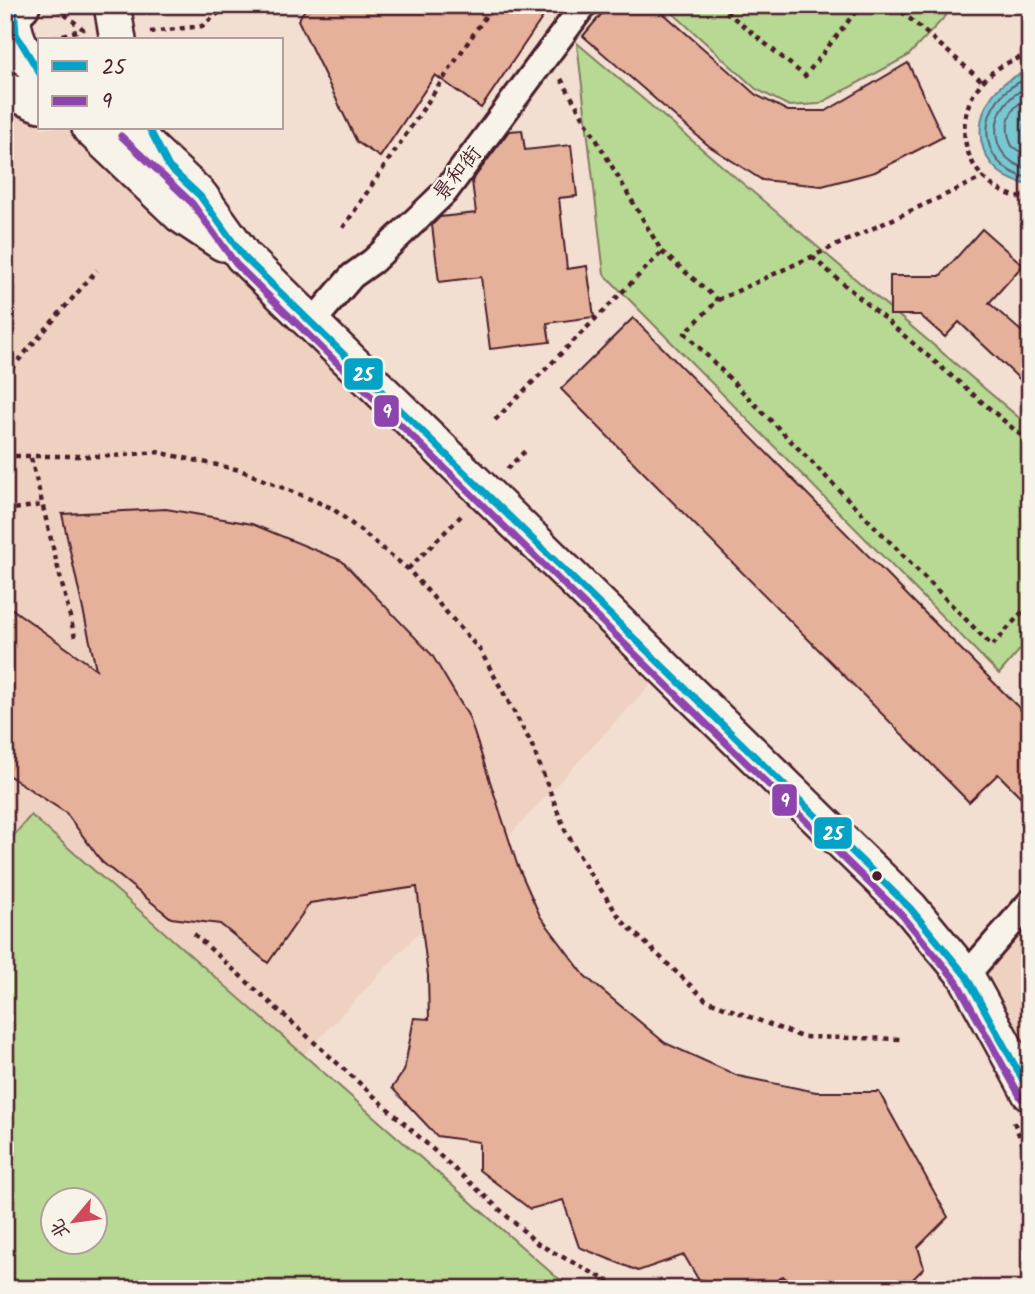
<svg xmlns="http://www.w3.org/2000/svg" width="1035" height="1294" viewBox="0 0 1035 1294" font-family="Kalam,'LXGW WenKai TC',sans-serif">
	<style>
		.built { fill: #eed1c0 }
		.green { fill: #b7d993; stroke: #807c5f; stroke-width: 2; fill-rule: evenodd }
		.water { fill: #78c8d2; stroke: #66848f; stroke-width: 2 }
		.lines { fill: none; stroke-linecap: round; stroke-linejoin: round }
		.shore { stroke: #5c636e; stroke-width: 2 }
		.building { fill: #e6b19a; stroke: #4a1f2b; stroke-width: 2 }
		.minor-casing { stroke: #4a1f2b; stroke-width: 30 }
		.secondary-casing { stroke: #4a1f2b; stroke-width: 40 }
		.trunk-casing { stroke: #4a1f2b; stroke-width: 44 }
		.path { stroke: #4a1f2b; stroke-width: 4.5; stroke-dasharray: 5 5; stroke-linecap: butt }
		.minor { stroke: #f7f3e8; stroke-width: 24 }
		.secondary { stroke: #f7f3e8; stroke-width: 35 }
		.trunk { stroke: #f7f3e8; stroke-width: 38 }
		.bus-1-casing { stroke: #f7f3e8; stroke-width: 12 }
		.bus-2-casing { stroke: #f7f3e8; stroke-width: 12 }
		.bus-1 { stroke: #04a2c6; stroke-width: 7 }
		.bus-2 { stroke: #8e44ad; stroke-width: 7 }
		.bus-dot { fill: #4a1f2b; stroke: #f7f3e8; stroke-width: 2.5 }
		.labels { text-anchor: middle; stroke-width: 5; stroke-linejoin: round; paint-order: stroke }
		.street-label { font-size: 21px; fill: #4a1f2b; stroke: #f7f3e8 }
		.line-badge { stroke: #f7f3e8; stroke-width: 2.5 }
		.badge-label { font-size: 19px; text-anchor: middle; font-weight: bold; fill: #fff }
	</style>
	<rect width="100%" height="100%" fill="#f2dfd1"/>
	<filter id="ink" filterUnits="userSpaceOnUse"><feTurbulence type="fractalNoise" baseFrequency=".0143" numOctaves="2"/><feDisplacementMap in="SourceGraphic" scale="14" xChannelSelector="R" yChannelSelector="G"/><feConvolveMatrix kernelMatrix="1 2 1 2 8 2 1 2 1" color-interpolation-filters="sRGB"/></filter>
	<g filter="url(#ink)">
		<!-- built -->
		<path class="built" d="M5 89 40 104V128H74L124 163 665 669 304 1055 31 815 5 845Z
			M1030 884V1100L966 955Z"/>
		<!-- green -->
		<path class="green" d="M664 5H956L908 56 819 104 789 106 756 89Z
			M577 43 1030 427V638L999 674 604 274Z
			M31 815 555 1276 577 1289H5V846ZM52 1200H94V1242H52Z"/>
		<!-- water -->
		<path class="water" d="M1030 71V185C962 174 966 87 1030 71Z"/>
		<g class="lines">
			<!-- shore -->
			<path class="shore" d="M1030 78C974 95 972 168 1030 178
				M1030 87C987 100 983 161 1030 169
				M1030 98C1008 105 1003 127 1012 146L1030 159"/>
		</g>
		<!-- building -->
		<path class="building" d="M308 5H551L481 108 435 75 380 157 357 142 298 20Z
			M609 5H654L756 95 788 111H826L908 63 943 137 875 172 822 186 762 180 709 146 583 36Z
			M522 130 525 150 571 145 577 196 559 198 567 269 587 266 594 317 547 323 550 342 490 349 481 277 439 282 432 225 440 217 476 213 472 181 509 131Z
			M982 229 1023 265 989 303 1030 339V389L959 322 945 337 920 315H890V276H940Z
			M633 318 1030 719V806L998 774 969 802 561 389Z
			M166 509 252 524 342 561 432 655 469 717 517 864 540 916 585 976 665 1043 738 1076 816 1092H879L948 1217 918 1247 924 1268 903 1289H797L783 1276 767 1289H735L698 1279 684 1255 638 1271 579 1247 563 1200 530 1209 479 1170V1142L437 1136 392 1088 404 1071 414 1018 429 1019 428 976 417 887 310 903 268 963 220 924 171 918 102 862 66 813 5 773V604L96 669 62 514Z"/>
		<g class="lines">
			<defs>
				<path id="minor" d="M312 323 352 276 373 261 445 192 584 5
					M966 976 1030 902"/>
				<path id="secondary" d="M14 5C9 34 23 53 40 74
					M112 5 118 40
					M5 89 40 104
					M90 128 181 215 223 243
					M128 128 200 196 243 256 910 908 966 976 1030 1093"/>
				<path id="trunk" d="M5 13 20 5"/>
			</defs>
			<!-- minor casing -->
			<use href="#minor" class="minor-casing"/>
			<!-- secondary casing -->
			<use href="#secondary" class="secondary-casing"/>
			<!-- trunk casing -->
			<use href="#trunk" class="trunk-casing"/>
			<!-- path -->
			<path class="path" d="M718 5 805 76 861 5
				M894 5 982 81
				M150 32 202 26 229 5
				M53 38 83 29 54 6
				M1030 55C938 76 947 191 1030 199
				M561 79 662 252 718 300 685 333 992 646 1030 603
				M1026 199 1030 210
				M343 228 493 5
				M812 257 1030 443
				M718 300 984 177
				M5 376 97 270
				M495 420 662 252
				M5 456H113L157 452 240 470 332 508 408 569 480 650 531 743 565 830 589 872 622 921 706 1000 802 1037 904 1039
				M31 458 75 637
				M507 469 526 450
				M5 510 42 505
				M408 569 462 515
				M194 934 538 1244 623 1289
				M1014 1122 1030 1163"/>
			<!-- minor -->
			<use href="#minor" class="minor"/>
			<!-- secondary -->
			<use href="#secondary" class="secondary"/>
			<!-- trunk -->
			<use href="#trunk" class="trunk"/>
			<defs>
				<path id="bus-1" d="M14 5 16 34 40 74
					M149 128 169 167 200 196 243 256 910 908 966 976 1030 1093"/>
				<path id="bus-2" d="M121 136 192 203 236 264 902 915 957 982 1021 1098"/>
			</defs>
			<!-- bus-1 casing -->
			<use href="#bus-1" class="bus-1-casing"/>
			<!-- bus-2 casing -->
			<use href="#bus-2" class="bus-2-casing"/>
			<!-- bus-1 -->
			<use href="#bus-1" class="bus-1"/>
			<!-- bus-2 -->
			<use href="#bus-2" class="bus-2"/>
		</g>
	</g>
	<!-- markers -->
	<circle class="bus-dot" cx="877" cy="876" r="6"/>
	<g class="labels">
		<!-- street labels -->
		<g class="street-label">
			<text transform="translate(457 173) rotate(-51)" y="7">景和街</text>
		</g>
	</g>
	<g class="line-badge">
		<rect x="343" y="357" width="41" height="34" rx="7" fill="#04a2c6"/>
		<rect x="373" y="394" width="27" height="34" rx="7" fill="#8e44ad"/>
		<rect x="771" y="783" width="27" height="34" rx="7" fill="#8e44ad"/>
		<rect x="813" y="816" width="40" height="34" rx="7" fill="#04a2c6"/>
	</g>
	<g class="badge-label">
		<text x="363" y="381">25</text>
		<text x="387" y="418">9</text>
		<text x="785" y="807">9</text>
		<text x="833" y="840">25</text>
	</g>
	<!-- margin -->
	<rect width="1035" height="1294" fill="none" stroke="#f7f3e8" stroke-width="28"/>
	<rect x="14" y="14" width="1007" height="1266" fill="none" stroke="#4a1f2b" stroke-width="2.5" filter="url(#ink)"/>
	<!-- legend -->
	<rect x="38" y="38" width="245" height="91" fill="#f7f3e8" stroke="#b29e9c" stroke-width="2"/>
	<rect x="52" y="61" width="35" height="10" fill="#04a2c6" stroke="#b29e9c" stroke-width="2"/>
	<text x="102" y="74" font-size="21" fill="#4a1f2b">25</text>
	<rect x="52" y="96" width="35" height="10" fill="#8e44ad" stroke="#b29e9c" stroke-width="2"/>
	<text x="102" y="108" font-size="21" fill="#4a1f2b">9</text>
	<!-- north arrow -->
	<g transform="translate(74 1221) rotate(241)"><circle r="33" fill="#f7f3e8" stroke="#b29e9c" stroke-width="2"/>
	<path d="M0-5L12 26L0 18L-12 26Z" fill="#d1495b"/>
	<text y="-10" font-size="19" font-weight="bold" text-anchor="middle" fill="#4a1f2b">北</text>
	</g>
</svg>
